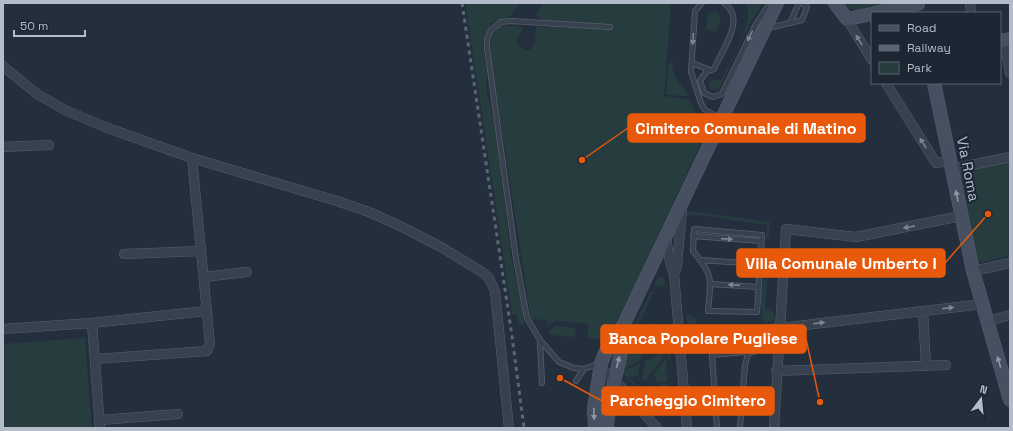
<svg xmlns="http://www.w3.org/2000/svg" width="1013" height="431" viewBox="0 0 1013 431" font-family="'Space Grotesk',sans-serif">
	<style>
		.green { fill: #263c3f }
		.lines { fill: none; stroke-linecap: round; stroke-linejoin: round }
		.lane-casing { stroke: #565f6c; stroke-width: 6 }
		.street-casing { stroke: #565f6c; stroke-width: 10 }
		.secondary-casing { stroke: #565f6c; stroke-width: 14 }
		.lane { stroke: #38414e; stroke-width: 4.5 }
		.street { stroke: #38414e; stroke-width: 9 }
		.secondary { stroke: #465061; stroke-width: 13 }
		.rail { stroke: #5a6575; stroke-width: 3; stroke-dasharray: 4 4; stroke-linecap: butt }
		.oneway { fill: #7c8592 }
		.oneway2 { fill: #8e96a5 }
		.labels { text-anchor: middle; stroke-width: 4; stroke-linejoin: round; paint-order: stroke }
		.street-label { font-size: 15px; fill: #b4bcc9; stroke: #1d2633 }
		.leader { fill: none; stroke: #e8590c; stroke-width: 1.5 }
		.callout-dot { fill: #e8590c; stroke: #1d2633; stroke-width: 1.5 }
		.callout { fill: #e8590c; stroke: #e8590c; stroke-width: 1.5 }
		.callout-label { font-size: 16px; text-anchor: middle; font-weight: bold; fill: #fff }
	</style>
	<rect width="100%" height="100%" fill="#242f3e"/>
	<!-- green -->
	<path class="green" d="M465 3H520L510 16 494 22 490 26 484 35 483 47 487 72 486 89 495 126 511 257 522 306 524 324H519L517 314H512Z
		M543 3H671L664 96 690 100 705 135 608 341 587 338 589 324 556 321 546 327 547 320 531 319 494 78C492 60 484 36 501 25L521 27 523 30 518 38 517 44 526 50H530L535 43 536 27H549V21H544L538 18 537 14Z
		M746 3H763L750 23 720 88 716 90H711L709 86 710 81 722 79C732 58 754 26 746 3Z
		M842 3H888C873 7 854 16 842 3Z
		M711 12H717L721 17 716 32 706 29 707 16Z
		M669 62 672 63 675 77 689 96 666 95Z
		M1010 162V256L977 263 958 173 959 171Z
		M688 211 770 222 769 238H766L767 225 699 215H687Z
		M765 253 769 254 765 308 774 313V321L763 323 760 292 765 278 761 276 766 269 762 267Z
		M658 277H664L665 286 654 285Z
		M651 291 653 293 637 328 634 326Z
		M686 313 696 319 698 329 692 328 688 325Z
		M648 323 659 325V333L644 330Z
		M556 326 576 328 575 337 550 335 549 331Z
		M85 338 92 428H3V344Z
		M669 348 670 360H668L667 350 645 352V351Z
		M642 351 641 360 623 369 627 354Z
		M662 352 663 358 645 381 642 378 645 361Z
		M666 358 667 382H658L653 375Z
		M640 363 638 376 629 377 637 386 636 388 622 372Z
		M659 384H667L668 397H661Z
		M656 385 659 397 649 393V388Z
		M622 404 632 416H620Z"/>
	<g class="lines">
		<defs>
			<path id="lane" d="M702 3 695 11 691 72 701 103 704 109 720 119
				M724 3C747 18 722 50 714 69L706 72 700 81 704 93 713 97 722 94 755 26 770 3
				M790 23 802 20 807 7 802 3
				M768 28 790 23 799 3
				M692 63 710 70
				M694 229 762 235 757 312 708 311C711 278 714 276 693 251Z
				M693 236 761 241
				M700 260 760 264
				M710 284 759 287
				M540 341 542 383
				M598 364 584 369 574 368 559 362 540 340 527 318 516 259 487 48V39L491 30 501 22 511 21 610 27
				M576 381 584 369
				M717 428 712 355 744 352 748 354 761 349H778
				M740 428 745 365 748 354"/>
			<path id="street" d="M970 3 971 13
				M847 19 872 60
				M1004 40 1010 73
				M3 66 37 94 65 110 105 127 192 158 337 201 369 212 400 226 441 247 482 272 489 278 495 291 509 428
				M886 83 936 163 950 161
				M3 147 49 145
				M952 169 1010 157
				M666 238 670 262 674 274 687 428
				M124 254 201 251
				M973 271 1010 263
				M674 274 677 266 682 210
				M204 277 247 272
				M923 311 926 366
				M988 321 1010 315
				M92 323 100 428
				M3 329 92 323 206 311
				M617 344 650 343 780 328 983 304
				M95 359 207 351 210 344 192 158
				M597 366 617 382 657 428
				M776 371 946 365
				M100 420 178 414
				M774 428 786 229 856 237 961 216"/>
			<path id="secondary" d="M835 3 847 19 872 14
				M875 13 918 4
				M1000 41 1010 39
				M934 83 973 271 1010 400
				M595 428 594 408 601 364 605 353 623 326 777 3
				M607 428C608 402 616 377 621 352 622 344 620 337 622 330"/>
		</defs>
		<!-- lane casing -->
		<use href="#lane" class="lane-casing"/>
		<!-- street casing -->
		<use href="#street" class="street-casing"/>
		<!-- secondary casing -->
		<use href="#secondary" class="secondary-casing"/>
		<!-- lane -->
		<use href="#lane" class="lane"/>
		<!-- street -->
		<use href="#street" class="street"/>
		<!-- secondary -->
		<use href="#secondary" class="secondary"/>
		<!-- rail -->
		<path class="rail" d="M462 3 512 336 524 428"/>
	</g>
	<!-- one-way arrows -->
	<defs><path id="oneway-solid" d="M-6-.8H1V-3.2L6.5 0L1 3.2V.8H-6Z"/></defs>
	<g class="oneway">
		<use href="#oneway-solid" transform="translate(750 36) rotate(116)"/>
		<use href="#oneway-solid" transform="translate(693 39) rotate(94)"/>
		<use href="#oneway-solid" transform="translate(859 40) rotate(-122)"/>
		<use href="#oneway-solid" transform="translate(923 143) rotate(-122)"/>
		<use href="#oneway-solid" transform="translate(909 227) rotate(169)"/>
		<use href="#oneway-solid" transform="translate(727 239) rotate(4)"/>
		<use href="#oneway-solid" transform="translate(734 285) rotate(-176)"/>
		<use href="#oneway-solid" transform="translate(948 308) rotate(-7)"/>
		<use href="#oneway-solid" transform="translate(819 323) rotate(-7)"/>
	</g>
	<g class="oneway2">
		<use href="#oneway-solid" transform="translate(957 196) rotate(-101)"/>
		<use href="#oneway-solid" transform="translate(618 362) rotate(-76)"/>
		<use href="#oneway-solid" transform="translate(999 362) rotate(-106)"/>
		<use href="#oneway-solid" transform="translate(594 414) rotate(88)"/>
	</g>
	<g class="labels">
		<!-- street labels -->
		<g class="street-label">
			<text transform="translate(968 169) rotate(79)" y="5">Via Roma</text>
		</g>
	</g>
	<!-- callouts -->
	<path class="leader" d="M582 160L628 128M988 214L945 263M820 402L806 339M560 378L602 401"/>
	<g class="callout-dot">
		<circle cx="582" cy="160" r="4"/>
		<circle cx="988" cy="214" r="4"/>
		<circle cx="820" cy="402" r="4"/>
		<circle cx="560" cy="378" r="4"/>
	</g>
	<g class="callout">
		<rect x="628" y="114" width="237" height="28" rx="4"/>
		<rect x="737" y="249" width="208" height="28" rx="4"/>
		<rect x="601" y="325" width="205" height="28" rx="4"/>
		<rect x="602" y="387" width="172" height="28" rx="4"/>
	</g>
	<g class="callout-label">
		<text x="746" y="134">Cimitero Comunale di Matino</text>
		<text x="841" y="269">Villa Comunale Umberto I</text>
		<text x="703" y="344">Banca Popolare Pugliese</text>
		<text x="688" y="406">Parcheggio Cimitero</text>
	</g>
	<!-- border -->
	<rect width="1013" height="431" fill="none" stroke="#b4bcc9" stroke-width="8"/>
	<!-- legend -->
	<rect x="871" y="12" width="130" height="72" fill="#1d2633" stroke="#59626f"/>
	<rect x="879" y="25" width="20" height="6" fill="#465061" stroke="#59626f"/>
	<text x="907" y="32" font-size="12" fill="#b4bcc9">Road</text>
	<rect x="879" y="45" width="20" height="6" fill="#5a6575" stroke="#59626f"/>
	<text x="907" y="52" font-size="12" fill="#b4bcc9">Railway</text>
	<rect x="879" y="62" width="20" height="12" fill="#263c3f" stroke="#59626f"/>
	<text x="907" y="72" font-size="12" fill="#b4bcc9">Park</text>
	<!-- north arrow -->
	<g transform="translate(981 399) rotate(16)" stroke="#1d2633" stroke-width="3" paint-order="stroke">
	<path d="M0-3L7 15L0 10L-7 15Z" fill="#b4bcc9"/>
	<text y="-6" font-size="11" font-weight="bold" text-anchor="middle" fill="#b4bcc9">N</text>
	</g>
	<!-- scale -->
	<path d="M14 30v6h71v-6" fill="none" stroke="#b4bcc9" stroke-width="2"/>
	<text x="20" y="30" font-size="12" fill="#b4bcc9" stroke="#1d2633" stroke-width="3" paint-order="stroke">50 m</text>
</svg>
